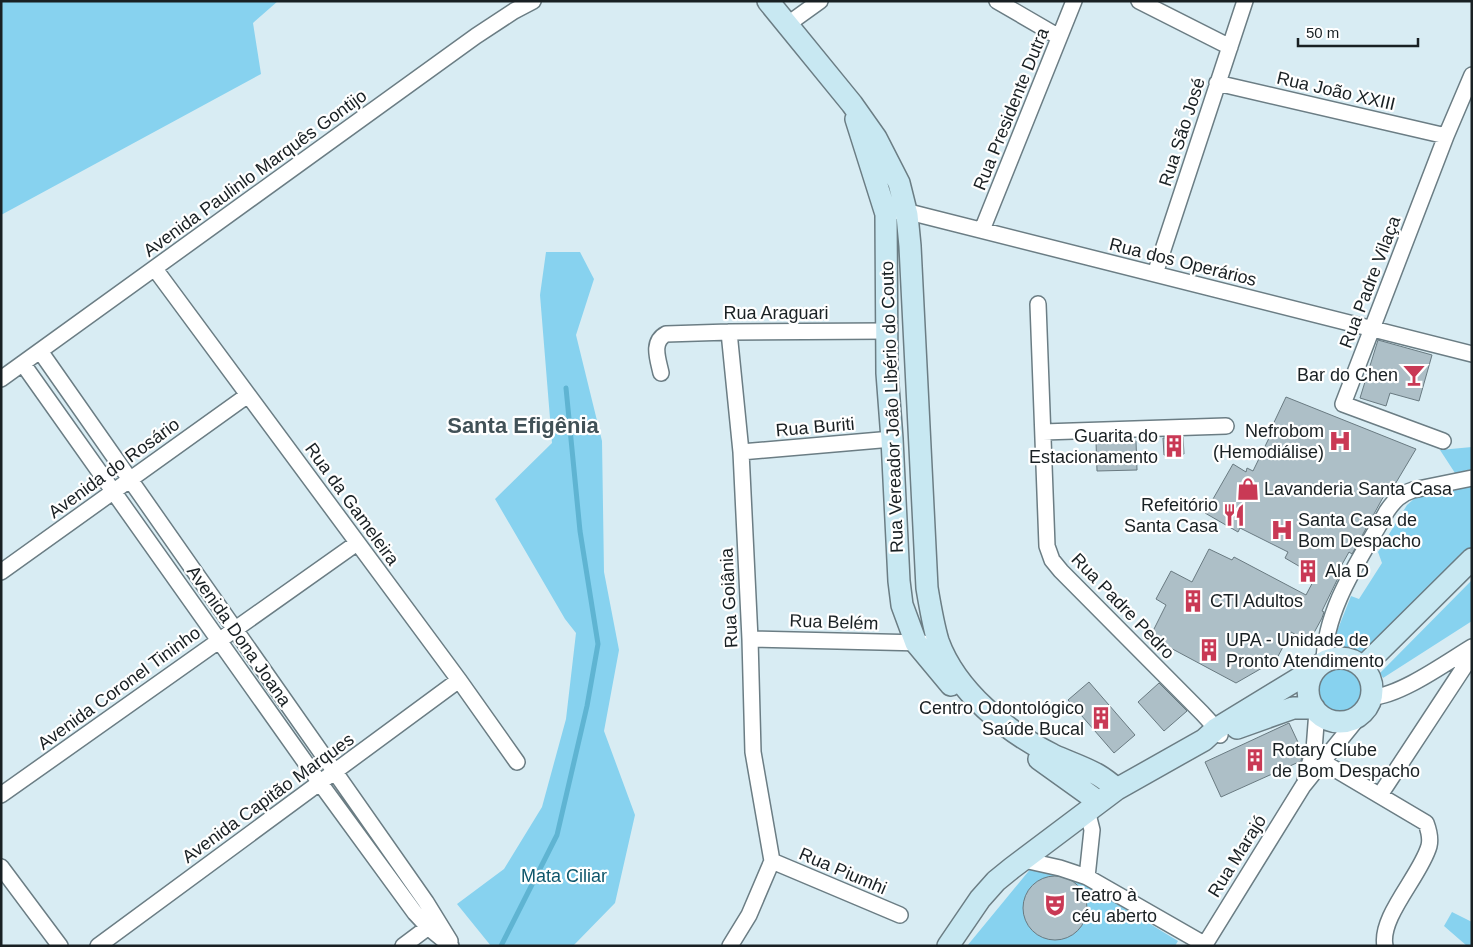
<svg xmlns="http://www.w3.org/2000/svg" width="1473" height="947" viewBox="0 0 1473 947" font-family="Arial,sans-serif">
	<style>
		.green { fill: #87d2ef }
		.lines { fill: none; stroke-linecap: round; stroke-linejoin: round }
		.stream { stroke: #5fb4d2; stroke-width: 5 }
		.building { fill: #adbfc7; stroke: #697a81 }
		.minor-casing { stroke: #6b7d84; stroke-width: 18 }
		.secondary-casing { stroke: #6b7d84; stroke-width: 24 }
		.minor { stroke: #fff; stroke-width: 15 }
		.secondary { stroke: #c8e8f2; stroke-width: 21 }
		.labels { text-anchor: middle; stroke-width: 4.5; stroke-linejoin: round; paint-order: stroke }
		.street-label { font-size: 18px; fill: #192023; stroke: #fff }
		.poi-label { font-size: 18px; fill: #192023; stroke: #fff; text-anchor: start }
		.park-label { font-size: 18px; fill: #0e566b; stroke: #fff }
		.district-label { font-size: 22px; font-weight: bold; fill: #415157; stroke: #fff }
	</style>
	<rect width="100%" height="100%" fill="#d8ecf3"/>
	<!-- green -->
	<path class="green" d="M1 1H278L253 23 261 74 1 215Z
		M546 252H580L594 279 576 335 602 441 604 572 619 650 604 731 635 815 615 903 573 946H491L457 904 504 869 542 807 566 719 576 633 565 619 495 499 552 443 540 295Z
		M1472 447V469L1455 473 1440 450Z
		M1472 484V546L1360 655 1335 644 1336 634 1351 596 1359 599 1382 563 1378 552 1407 505 1415 498Z
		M1472 580V621L1383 678 1380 673Z
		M1313 689a27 27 0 1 1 54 0a27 27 0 1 1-54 0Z
		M1032 867 1066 873 1178 941 1175 946H967Z
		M1452 912 1472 922V946H1467L1444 926Z"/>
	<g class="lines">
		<!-- stream -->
		<path class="stream" d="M501 946 557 835 587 706 598 644 580 531 566 388"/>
	</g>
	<!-- building -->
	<path class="building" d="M1378 340 1432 355 1419 401 1390 393 1386 406 1360 398Z
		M1286 397 1416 449 1391 491 1389 494 1386 492 1352 554 1349 552 1335 577 1338 578 1322 611 1324 612 1322 618 1309 642 1291 632 1276 660 1236 683 1150 637 1166 605 1156 599 1171 571 1192 582 1209 549 1232 560 1234 557 1306 595 1316 576 1285 558 1288 552 1240 528 1238 532 1205 513 1233 464 1246 472 1247 468 1253 471 1271 434 1269 433Z
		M1183 437 1184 454 1164 455 1163 438Z
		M1136 441 1137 470 1097 471 1096 442Z
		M1089 682 1135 735 1114 753 1068 700Z
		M1159 683 1187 711 1164 731 1138 702Z
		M1289 723 1303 753 1301 761 1221 797 1205 762Z
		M1023 908a32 32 0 1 1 64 0a32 32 0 1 1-64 0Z"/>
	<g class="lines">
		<defs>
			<path id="minor" d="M997 1 1059 37
				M1139 1 1230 47
				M788 24 820 1
				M1217 83 1446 136
				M899 212 905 211 1472 354
				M982 230 1074 1
				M155 269 459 680 517 762
				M1155 274 1245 1
				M1038 304 1047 546 1052 560 1061 571 1202 713 1214 726 1220 735
				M729 332 741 452 750 639 753 752 772 861
				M40 351 426 902 450 941
				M23 364 320 783 415 913 429 928 451 946
				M661 373C658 359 651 342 666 334L729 332 887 331
				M1 379 476 36 514 11 533 1
				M1043 432 1226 426
				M1443 441 1343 404 1446 136 1472 75
				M741 452 892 439
				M1 572 248 395
				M750 639 923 643
				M1324 662C1325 607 1361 558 1387 511 1394 501 1400 494 1413 490L1472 478
				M1372 697C1400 696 1447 662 1472 647
				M1323 762 1426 823C1429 831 1431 838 1429 846 1421 875 1379 917 1385 946
				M1305 778 1314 750 1317 711
				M1 795 357 543
				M1380 795 1472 655
				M1024 860 1060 868 1087 877 1204 944
				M772 861 900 915
				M1 867 60 946
				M1087 877 1092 830 1087 810
				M98 946 459 680
				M403 946 435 922
				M730 946 749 915 772 861
				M1204 946 1303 786 1361 714"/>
			<path id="secondary" d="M768 1 852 104 876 138 899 183 907 215 910 246 927 588C930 606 933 624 938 641 956 691 1007 732 1053 755 1068 762 1084 767 1098 775 1105 779 1111 784 1117 789
				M856 119 886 214 887 373 892 439 899 581 902 605 916 643 951 685
				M1308 690a32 32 0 1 1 64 0a32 32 0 1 1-64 0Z
				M1363 667 1472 559
				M1237 728 1293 708H1314
				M1039 759 1099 802
				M948 946 980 899 996 881 1012 868 1117 789 1204 740 1216 729 1316 668"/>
		</defs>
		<!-- minor casing -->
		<use href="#minor" class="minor-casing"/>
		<!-- secondary casing -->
		<use href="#secondary" class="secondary-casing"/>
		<!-- minor -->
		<use href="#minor" class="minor"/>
		<!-- secondary -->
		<use href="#secondary" class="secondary"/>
	</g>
	<!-- icons -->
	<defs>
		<symbol id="bar-bare" viewBox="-9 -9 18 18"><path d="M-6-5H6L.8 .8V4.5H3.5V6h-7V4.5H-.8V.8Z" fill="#c93955" stroke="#fff" stroke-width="2.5" paint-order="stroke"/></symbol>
		<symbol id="hospital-bare" viewBox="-9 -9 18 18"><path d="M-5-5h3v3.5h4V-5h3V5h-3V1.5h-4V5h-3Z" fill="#c93955" stroke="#fff" stroke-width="2.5" paint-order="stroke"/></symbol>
		<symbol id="building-bare" viewBox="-9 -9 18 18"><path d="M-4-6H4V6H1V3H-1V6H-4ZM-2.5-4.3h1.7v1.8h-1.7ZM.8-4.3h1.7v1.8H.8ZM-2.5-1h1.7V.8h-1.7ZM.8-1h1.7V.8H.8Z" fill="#c93955" stroke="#fff" stroke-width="2.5" paint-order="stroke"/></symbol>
		<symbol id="shop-bare" viewBox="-9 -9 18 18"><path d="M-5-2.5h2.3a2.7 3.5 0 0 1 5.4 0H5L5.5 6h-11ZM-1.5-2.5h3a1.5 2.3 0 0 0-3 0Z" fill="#c93955" stroke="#fff" stroke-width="2.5" paint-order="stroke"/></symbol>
		<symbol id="restaurant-bare" viewBox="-9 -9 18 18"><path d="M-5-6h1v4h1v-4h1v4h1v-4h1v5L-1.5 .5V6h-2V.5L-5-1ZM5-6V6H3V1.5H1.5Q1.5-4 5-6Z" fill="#c93955" stroke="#fff" stroke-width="2.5" paint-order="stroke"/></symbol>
		<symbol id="theatre-bare" viewBox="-9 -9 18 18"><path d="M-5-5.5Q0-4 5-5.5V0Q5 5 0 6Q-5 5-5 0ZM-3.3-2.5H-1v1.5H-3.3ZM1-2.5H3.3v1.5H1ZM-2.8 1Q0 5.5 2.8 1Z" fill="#c93955" stroke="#fff" stroke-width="2.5" paint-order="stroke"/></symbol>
	</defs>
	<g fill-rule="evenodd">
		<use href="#bar-bare" x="1398" y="359" width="32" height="32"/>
		<use href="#hospital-bare" x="1324" y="425" width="32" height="32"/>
		<use href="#building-bare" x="1158" y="430" width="32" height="32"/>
		<use href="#shop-bare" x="1232" y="473" width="32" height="32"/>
		<use href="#restaurant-bare" x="1218" y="499" width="32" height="32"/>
		<use href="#hospital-bare" x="1266" y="514" width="32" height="32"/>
		<use href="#building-bare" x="1292" y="555" width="32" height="32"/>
		<use href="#building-bare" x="1177" y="585" width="32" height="32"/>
		<use href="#building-bare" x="1193" y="634" width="32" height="32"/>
		<use href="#building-bare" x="1085" y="702" width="32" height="32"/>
		<use href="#building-bare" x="1239" y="744" width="32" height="32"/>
		<use href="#theatre-bare" x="1039" y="889" width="32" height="32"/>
	</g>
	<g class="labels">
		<!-- street labels -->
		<g class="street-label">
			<text transform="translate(1336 91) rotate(13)" y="6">Rua João XXIII</text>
			<text transform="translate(1011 109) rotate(-68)" y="6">Rua Presidente Dutra</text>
			<text transform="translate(1182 132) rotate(-72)" y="6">Rua São José</text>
			<text transform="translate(255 173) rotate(-36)" y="6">Avenida Paulinlo Marquês Gontijo</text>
			<text transform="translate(1183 262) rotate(14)" y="6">Rua dos Operários</text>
			<text transform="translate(1370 282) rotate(-69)" y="6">Rua Padre Vilaça</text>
			<text x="776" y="319">Rua Araguari</text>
			<text transform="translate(892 407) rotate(-92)" y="6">Rua Vereador João Libério do Couto</text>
			<text transform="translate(815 427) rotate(-5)" y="6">Rua Buriti</text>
			<text transform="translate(114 468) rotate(-36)" y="6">Avenida do Rosário</text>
			<text transform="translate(352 504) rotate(54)" y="6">Rua da Gameleira</text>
			<text transform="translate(729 598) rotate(-93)" y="6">Rua Goiânia</text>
			<text transform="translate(1123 606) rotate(46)" y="6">Rua Padre Pedro</text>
			<text transform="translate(834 622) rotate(2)" y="6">Rua Belém</text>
			<text transform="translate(239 636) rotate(55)" y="6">Avenida Dona Joana</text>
			<text transform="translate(119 688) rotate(-36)" y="6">Avenida Coronel Tininho</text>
			<text transform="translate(268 798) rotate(-36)" y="6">Avenida Capitão Marques</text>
			<text transform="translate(1237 856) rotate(-58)" y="6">Rua Marajó</text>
			<text transform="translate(843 871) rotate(23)" y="6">Rua Piumhi</text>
		</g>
		<!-- poi labels -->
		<g class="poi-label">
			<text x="1398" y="381" text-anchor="end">Bar do Chen</text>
			<text x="1324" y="437" text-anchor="end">Nefrobom<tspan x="1324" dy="21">(Hemodiálise)</tspan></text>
			<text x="1158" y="442" text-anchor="end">Guarita do<tspan x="1158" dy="21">Estacionamento</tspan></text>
			<text x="1264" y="495">Lavanderia Santa Casa</text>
			<text x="1218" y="511" text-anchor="end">Refeitório<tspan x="1218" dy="21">Santa Casa</tspan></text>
			<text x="1298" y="526">Santa Casa de<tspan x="1298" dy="21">Bom Despacho</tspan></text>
			<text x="1325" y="577">Ala D</text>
			<text x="1210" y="607">CTI Adultos</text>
			<text x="1226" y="646">UPA - Unidade de<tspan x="1226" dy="21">Pronto Atendimento</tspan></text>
			<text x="1084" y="714" text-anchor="end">Centro Odontológico<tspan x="1084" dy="21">Saúde Bucal</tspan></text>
			<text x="1272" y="756">Rotary Clube<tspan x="1272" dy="21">de Bom Despacho</tspan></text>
			<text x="1072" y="901">Teatro à<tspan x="1072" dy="21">céu aberto</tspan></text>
		</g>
		<!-- park labels -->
		<g class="park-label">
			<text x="564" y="882">Mata Ciliar</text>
		</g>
		<!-- district labels -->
		<g class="district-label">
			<text x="523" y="433">Santa Efigênia</text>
		</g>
	</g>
	<!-- border -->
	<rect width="1473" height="947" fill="none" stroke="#192023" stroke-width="5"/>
	<!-- scale -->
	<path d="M1298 38v8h120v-8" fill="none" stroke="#192023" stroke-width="2.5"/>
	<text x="1306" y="38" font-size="15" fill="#192023" stroke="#ffffff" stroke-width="4" paint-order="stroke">50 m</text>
</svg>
